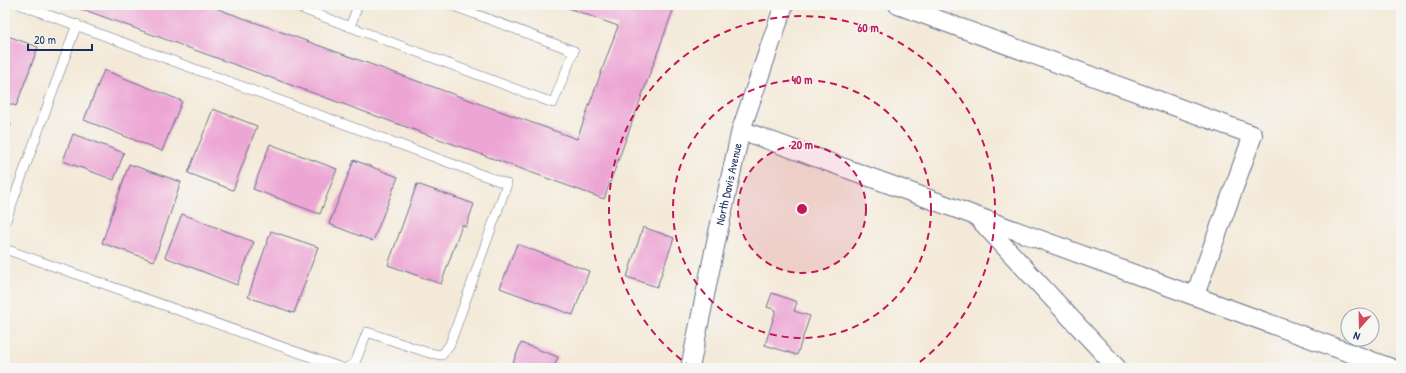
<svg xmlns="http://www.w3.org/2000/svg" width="1406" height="373" viewBox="0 0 1406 373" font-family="'Patrick Hand',sans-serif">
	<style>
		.building { fill: #eda5d4 }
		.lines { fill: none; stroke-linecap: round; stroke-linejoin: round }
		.service-casing { stroke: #677089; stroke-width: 10 }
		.minor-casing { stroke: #677089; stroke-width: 20 }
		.service { stroke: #fff; stroke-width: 9 }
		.minor { stroke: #fff; stroke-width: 18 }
		.ring { fill: none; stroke: #c2185b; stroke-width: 2; stroke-dasharray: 7 5 }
		.labels { text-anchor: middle; stroke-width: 3; stroke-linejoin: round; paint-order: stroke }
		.street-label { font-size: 12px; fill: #1b2f5e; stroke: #f6f6f2 }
		.centre { fill: #c2185b; stroke: #f6f6f2; stroke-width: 2 }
		.ring-label { font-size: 12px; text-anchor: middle; font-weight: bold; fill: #c2185b; stroke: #f6f6f2; stroke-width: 3; stroke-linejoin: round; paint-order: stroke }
	</style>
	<rect width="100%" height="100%" fill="#f6f6f2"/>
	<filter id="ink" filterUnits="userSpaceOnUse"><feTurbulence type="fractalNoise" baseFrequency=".025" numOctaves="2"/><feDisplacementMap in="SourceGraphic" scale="8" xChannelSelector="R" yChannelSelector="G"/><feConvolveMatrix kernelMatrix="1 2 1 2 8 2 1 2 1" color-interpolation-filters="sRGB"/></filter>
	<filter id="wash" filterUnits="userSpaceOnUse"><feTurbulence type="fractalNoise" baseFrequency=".012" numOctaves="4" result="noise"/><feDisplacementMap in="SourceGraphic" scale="16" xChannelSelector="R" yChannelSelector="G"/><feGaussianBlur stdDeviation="0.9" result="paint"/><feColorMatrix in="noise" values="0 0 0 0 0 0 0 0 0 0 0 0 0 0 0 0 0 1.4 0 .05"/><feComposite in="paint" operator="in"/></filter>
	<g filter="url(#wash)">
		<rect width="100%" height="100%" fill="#f4e9d8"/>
		<g id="blocks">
			<!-- building -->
			<path class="building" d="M71 5H207L577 139 618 26 560 5H675L604 199Z
				M5 35 38 47 16 106 5 102Z
				M104 70 182 101 162 151 84 120Z
				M213 109 257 126 233 190 188 173Z
				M5 121 11 123 5 140Z
				M73 134 124 153 114 180 63 161Z
				M270 144 337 169 320 214 253 189Z
				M354 160 398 177 373 241 329 224Z
				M129 164 181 182 154 261 102 243Z
				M417 184 474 204 466 227 462 225 441 284 388 265Z
				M182 214 254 242 237 285 165 257Z
				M643 227 674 238 657 287 627 277Z
				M271 231 318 247 294 313 248 297Z
				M517 244 589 271 573 315 500 288Z
				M772 293 797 302 794 311 810 316 797 355 765 345 776 310 767 307Z
				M521 343 558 357 553 368H511Z"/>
		</g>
	</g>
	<g filter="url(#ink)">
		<use href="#blocks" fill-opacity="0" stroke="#677089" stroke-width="1"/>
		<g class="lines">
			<defs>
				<path id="service" d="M21 5 507 184 450 344 442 355 429 353 367 332 355 363 346 368
					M292 5 553 103 574 51 451 5
					M350 27 358 5
					M5 223 77 24
					M5 249 342 368"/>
				<g id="minor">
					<path d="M898 5 1253 135 1195 295"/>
					<path d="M741 130 1391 368"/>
					<path d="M979 219 1117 368"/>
					<path id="s1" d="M690 368 717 237 741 130 784 5"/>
				</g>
			</defs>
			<!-- service casing -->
			<use href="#service" class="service-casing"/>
			<!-- minor casing -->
			<use href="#minor" class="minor-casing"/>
			<!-- service -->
			<use href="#service" class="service"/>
			<!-- minor -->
			<use href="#minor" class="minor"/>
		</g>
	</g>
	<!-- distance rings -->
	<circle cx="802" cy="209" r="64" fill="#c2185b" fill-opacity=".12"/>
	<g class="ring">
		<circle cx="802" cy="209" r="64"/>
		<circle cx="802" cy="209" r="129"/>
		<path d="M691 367A193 193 0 1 1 913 367"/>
	</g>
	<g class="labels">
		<!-- street labels -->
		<g class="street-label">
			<text dy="4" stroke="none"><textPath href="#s1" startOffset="188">North Davis Avenue</textPath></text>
		</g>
	</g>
	<circle cx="802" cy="209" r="6" class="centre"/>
	<g class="ring-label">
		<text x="868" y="32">60 m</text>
		<text x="802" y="84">40 m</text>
		<text x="802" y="149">20 m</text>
	</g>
	<!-- margin -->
	<rect width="1406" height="373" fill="none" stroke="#f6f6f2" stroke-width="20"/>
	<!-- north arrow -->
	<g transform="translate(1360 327) rotate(200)"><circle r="19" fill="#f6f6f2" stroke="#9ea6b7"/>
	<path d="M0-3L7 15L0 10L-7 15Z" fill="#d1495b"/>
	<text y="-6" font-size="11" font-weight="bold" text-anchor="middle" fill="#1b2f5e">N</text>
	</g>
	<!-- scale -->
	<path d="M28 44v6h64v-6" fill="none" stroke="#1b2f5e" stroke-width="2"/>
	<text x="34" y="44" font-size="12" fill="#1b2f5e" stroke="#f6f6f2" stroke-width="3" paint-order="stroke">20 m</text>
</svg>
